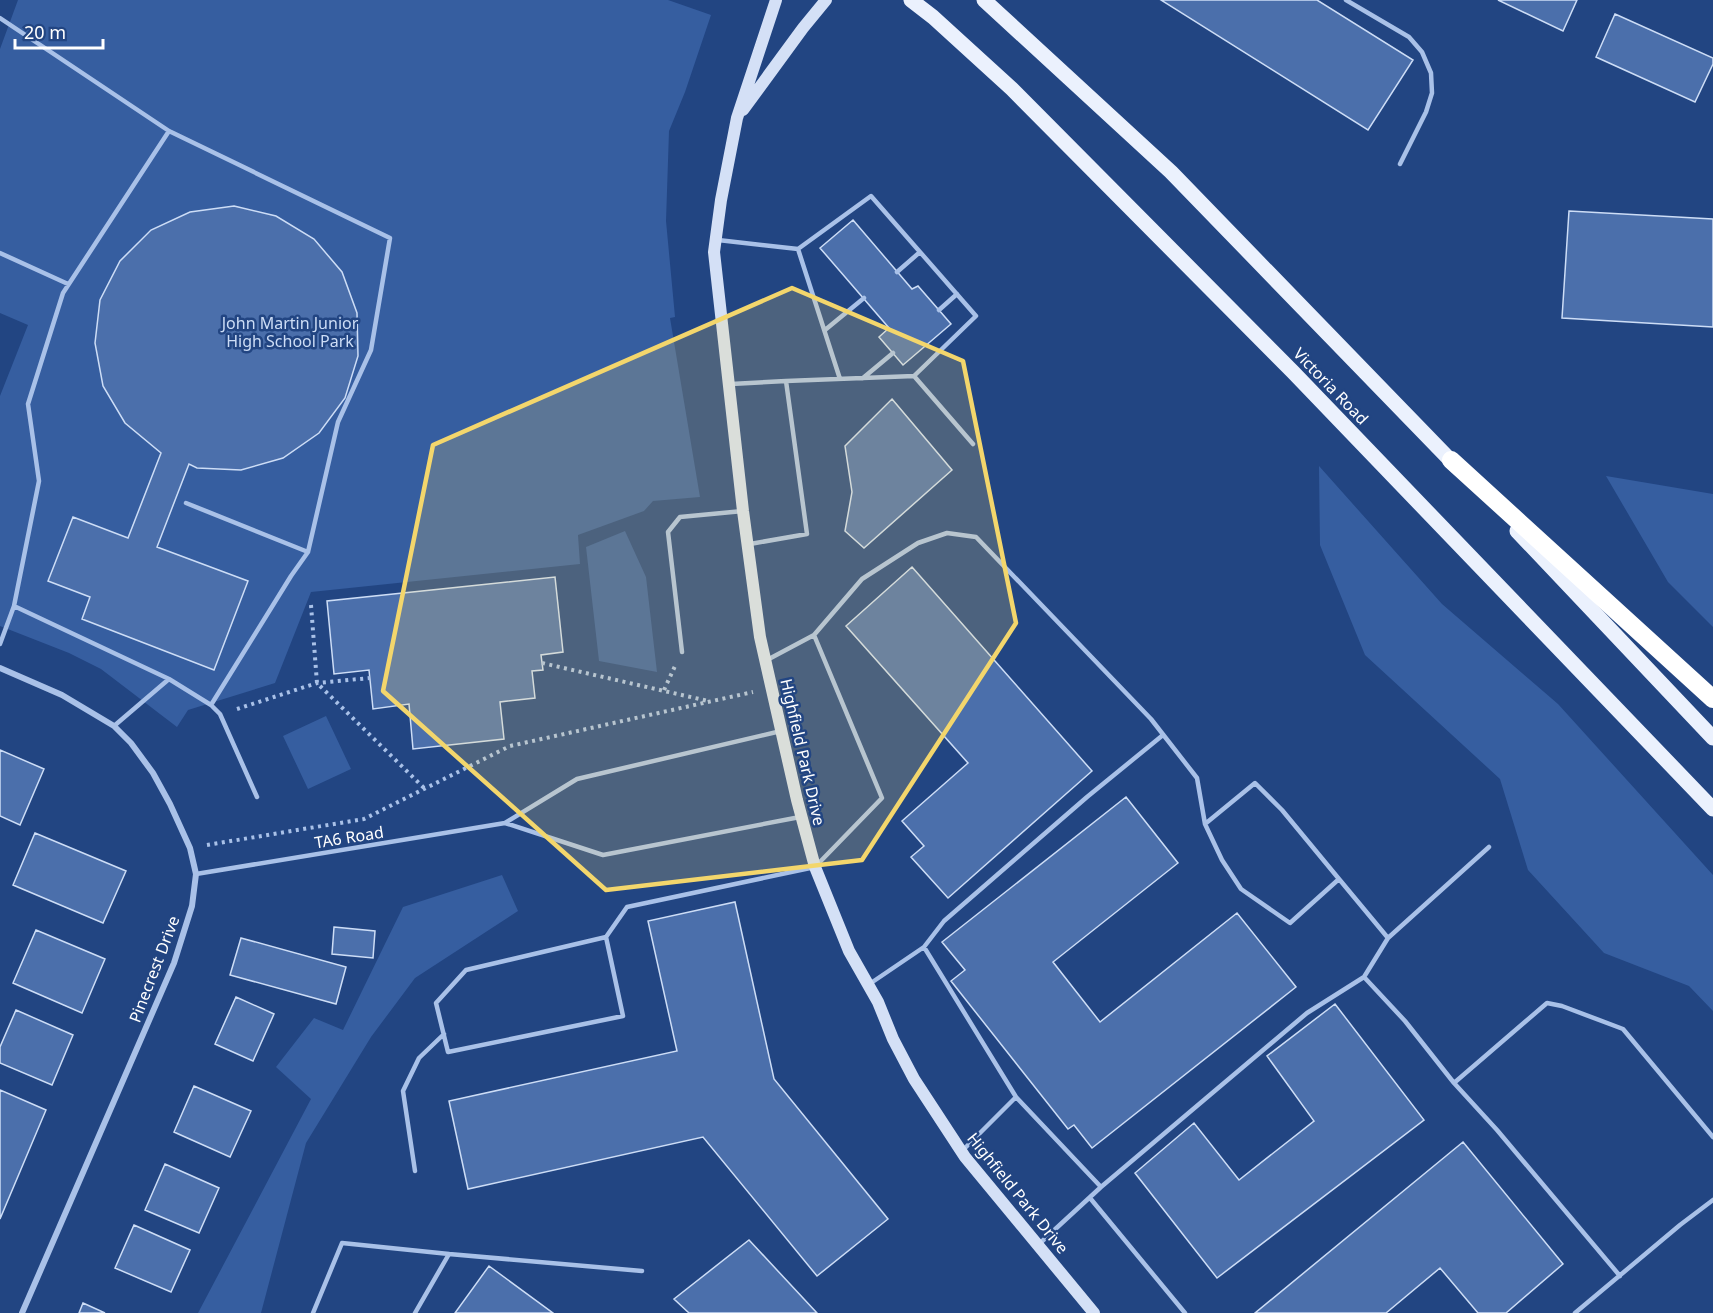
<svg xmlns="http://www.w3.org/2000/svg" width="1713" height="1313" viewBox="0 0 1713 1313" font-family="'Noto Sans',sans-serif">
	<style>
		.green { fill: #365ea0 }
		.building { fill: #4b6fab; stroke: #cdddf6; stroke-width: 1.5 }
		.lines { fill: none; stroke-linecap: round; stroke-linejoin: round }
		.path { stroke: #a9c1e8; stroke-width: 4; stroke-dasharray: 3 4.5; stroke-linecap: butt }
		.lane { stroke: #a9c1e8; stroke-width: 4.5 }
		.street { stroke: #a9c1e8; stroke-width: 6 }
		.secondary { stroke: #d4e0f6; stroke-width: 12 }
		.primary { stroke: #ebf1fd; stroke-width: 15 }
		.highway { stroke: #fff; stroke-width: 18 }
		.marked { fill: #f3d66c; fill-opacity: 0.2; stroke: #f3d66c; stroke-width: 4.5; stroke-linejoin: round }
		.labels { text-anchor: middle; stroke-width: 5; stroke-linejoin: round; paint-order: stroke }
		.park-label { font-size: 16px; fill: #cdddf6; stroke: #224582 }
		.street-label { font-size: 16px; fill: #fff; stroke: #224582 }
	</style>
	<rect width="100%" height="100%" fill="#224582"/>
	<!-- green -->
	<path class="green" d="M18 0H668L711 15 685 92 669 131 666 221 675 317 670 318 700 497 653 501 644 511 578 535 580 564 311 592 275 683 188 710 177 727 101 669 69 653 0 626V396L28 325 0 313V49Z
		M1319 466 1442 604 1558 704 1713 875V1011L1689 986 1604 953 1528 870 1500 779 1365 655 1320 545Z
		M1606 476 1713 494V627L1668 582Z
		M625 531 646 577 657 672 599 661 586 547Z
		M326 716 351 769 308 789 283 736Z
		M502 875 518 911 415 978 371 1037 306 1143 261 1313H198L311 1099 276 1067 314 1018 343 1030 403 907Z"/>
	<!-- building -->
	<path class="building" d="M1161 0H1317L1413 60 1368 130Z
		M1498 0H1577L1563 31Z
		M1615 14 1713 58V64L1695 102 1596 57Z
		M234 206 276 216 314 239 342 272 357 313 358 356 345 398 319 433 283 458 241 470 197 468 189 464 157 547 248 581 214 670 82 619 90 597 48 581 73 517 128 538 161 453 125 423 103 386 95 343 100 300 120 261 151 230 190 212Z
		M1569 211 1713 219V327L1562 318Z
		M853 220 912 289 918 286 951 324 903 365 879 337 889 328 820 248Z
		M892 399 952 470 864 548 845 531 852 492 845 446Z
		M912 567 1092 771 948 898 911 857 924 846 902 821 968 763 846 626Z
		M555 577 563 652 541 655 543 670 532 671 535 698 500 702 504 739 413 749 409 704 373 709 369 670 334 674 327 601Z
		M0 750 44 769 20 825 0 816Z
		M1126 797 1178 863 1053 962 1100 1022 1237 913 1296 987 1092 1148 1074 1125 1068 1129 951 981 965 970 942 942Z
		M35 833 126 871 103 923 13 885Z
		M735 902 774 1079 888 1219 817 1276 703 1137 468 1189 449 1101 677 1051 648 921Z
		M334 927 375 931 373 958 332 954Z
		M36 930 105 959 82 1013 13 983Z
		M241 938 346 967 336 1004 230 975Z
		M236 997 274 1014 253 1061 215 1044Z
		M1335 1004 1424 1120 1217 1278 1135 1173 1194 1123 1239 1180 1314 1121 1267 1056Z
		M16 1010 73 1035 52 1085 0 1063V1047Z
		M194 1086 251 1111 230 1157 174 1132Z
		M0 1090 46 1110 0 1219Z
		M1463 1142 1563 1264 1506 1313H1478L1440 1268 1386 1313H1255Z
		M165 1164 219 1188 199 1233 145 1210Z
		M134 1225 190 1250 171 1292 115 1268Z
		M749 1240 817 1313H689L674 1299Z
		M489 1266 553 1313H455Z
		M83 1303 105 1313H79Z"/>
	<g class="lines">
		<!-- path -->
		<path class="path" d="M311 605 317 683 424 788
			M542 663 708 701
			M664 690 675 666
			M237 709 317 683 370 678
			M207 845 364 819 510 746 753 692"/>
		<!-- lane -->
		<path class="lane" d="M1346 0 1409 37 1422 52 1431 73 1432 93 1426 112 1400 164
			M0 18 169 131 390 238 371 350 338 422 308 552 291 576 211 705
			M718 240 798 249 871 196 976 316 914 376
			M798 249 840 379
			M0 253 68 284
			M897 272 920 252
			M939 310 957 294
			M825 330 864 298
			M863 378 893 353
			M786 381 914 376 973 444
			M731 384 786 381 807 534 750 544
			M186 503 308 552
			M14 606 39 481 28 404 63 293 169 131
			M0 644 14 606 169 679
			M682 652 668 532 680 517 743 511
			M767 660 814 635 862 579 918 543 947 533 976 537 1151 719 1197 778 1205 824
			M114 726 169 679 211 705 220 714 257 797
			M505 823 603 855 800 817
			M196 874 505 823 577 779 781 731
			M1339 879 1282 810 1255 783 1205 824 1222 860 1241 889 1290 923 1339 879 1388 938
			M606 937 623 1016 448 1052 436 1003 466 970 606 937 627 907 815 867 882 798 814 635
			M924 947 944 921 1087 797 1163 735
			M1364 977 1388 938 1489 847
			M868 985 924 947 1016 1097
			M1454 1083 1547 1003 1562 1006 1623 1029 1713 1137
			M962 1151 1016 1097 1101 1187
			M415 1171 403 1091 419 1058 444 1034
			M1090 1198 1185 1313
			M1038 1245 1101 1187 1307 1013 1364 977 1405 1021 1454 1083 1497 1130 1620 1276
			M313 1313 342 1243 449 1254
			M415 1313 449 1254 642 1271
			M1575 1313 1680 1225 1713 1200"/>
		<!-- street -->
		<path class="street" d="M0 668 62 695 114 726 131 743 153 773 170 804 190 848 196 874 192 906 174 963 22 1313"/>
		<!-- secondary -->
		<path class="secondary" d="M776 0 737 118 721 200 714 252 743 511 760 637 797 800 815 867 849 951 878 1002 893 1039 914 1079 965 1157 1094 1313
			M743 110 803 28 826 0"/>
		<!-- primary -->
		<path class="primary" d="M911 0 933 17 1012 89 1293 372 1713 809
			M984 0 1171 172 1457 467
			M1517 531 1713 738"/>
		<!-- highway -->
		<path class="highway" d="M1451 460 1713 699"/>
	</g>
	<!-- marked area -->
	<path class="marked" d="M792 288 963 361 1016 623 862 860 606 890 383 691 433 445Z"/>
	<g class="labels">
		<!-- park labels -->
		<g class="park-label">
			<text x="290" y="329">John Martin Junior<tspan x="290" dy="18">High School Park</tspan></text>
		</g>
		<!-- street labels -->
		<g class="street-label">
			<text transform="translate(1331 386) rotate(46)" y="6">Victoria Road</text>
			<text transform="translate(803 752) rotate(77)" y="6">Highfield Park Drive</text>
			<text transform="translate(349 837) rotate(-9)" y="6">TA6 Road</text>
			<text transform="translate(154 969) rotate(-69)" y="6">Pinecrest Drive</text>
			<text transform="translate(1018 1193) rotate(51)" y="6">Highfield Park Drive</text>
		</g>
	</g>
	<!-- scale -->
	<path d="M15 39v9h88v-9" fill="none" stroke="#ffffff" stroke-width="3"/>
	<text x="24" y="39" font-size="18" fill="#ffffff" stroke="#224582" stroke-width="4.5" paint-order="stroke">20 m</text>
</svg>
